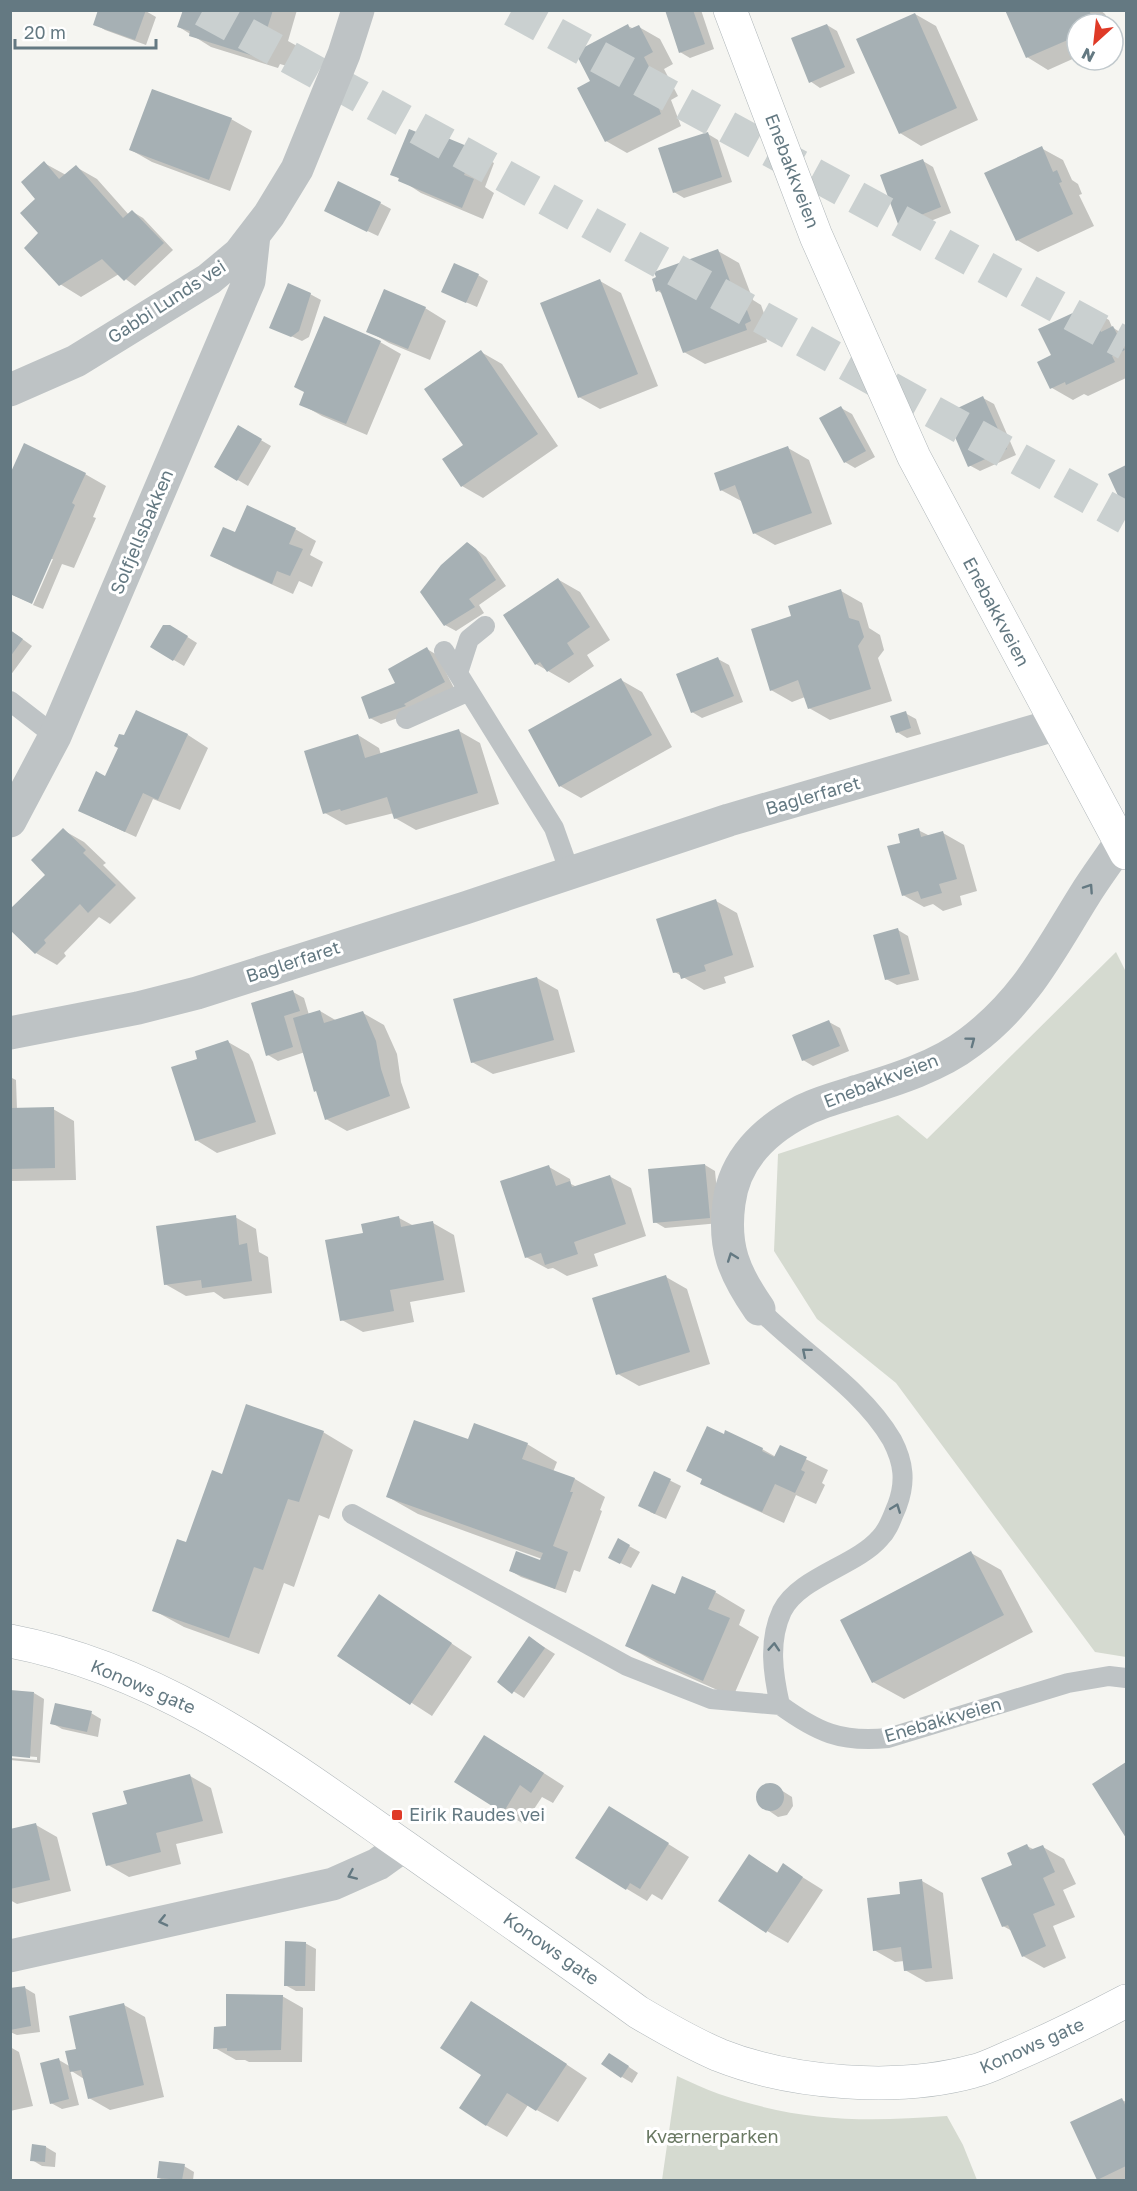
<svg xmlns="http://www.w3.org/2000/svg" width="1137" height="2191" viewBox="0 0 1137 2191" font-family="'Golos Text',sans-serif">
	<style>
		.green { fill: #d5dad0 }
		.shadow { fill: #0003 }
		.building { fill: #a6b0b4 }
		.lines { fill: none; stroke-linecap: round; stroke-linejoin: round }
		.highway-tunnel { stroke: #cad0d0; stroke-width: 33; stroke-dasharray: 33 16; stroke-linecap: butt }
		.secondary-casing { stroke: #b0b7ba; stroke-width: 34 }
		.lane { stroke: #bec3c5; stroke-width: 20 }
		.street { stroke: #bec3c5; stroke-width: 33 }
		.secondary { stroke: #fff; stroke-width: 33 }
		.oneway { stroke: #647982 }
		.poi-dot { fill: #df3a27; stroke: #fff; stroke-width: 2 }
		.labels { text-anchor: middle; stroke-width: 6; stroke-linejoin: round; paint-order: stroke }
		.street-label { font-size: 18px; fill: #647982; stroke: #fff }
		.poi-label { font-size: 18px; fill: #647982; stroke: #fff; text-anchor: start }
		.park-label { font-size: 18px; fill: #6a7963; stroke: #fff }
	</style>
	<rect width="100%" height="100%" fill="#f5f5f1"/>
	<!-- green -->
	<path class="green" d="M1116 952 1126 972V1657L1095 1652 896 1383 817 1319 774 1251 778 1154 898 1115 927 1139Z
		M677 2076C691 2082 705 2089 719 2094 801 2122 863 2122 947 2116L963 2145 977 2180H662Z"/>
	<!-- shadow -->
	<path class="shadow" d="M144 10 156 17 146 45 105 30 95 24Z
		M184 10H297L288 41 297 46 290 67 280 64 278 68 211 47 179 27Z
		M668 10H701L714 49 690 58 680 52Z
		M1006 10H1100L1105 14 1110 24H1077V57L1048 70 1027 57Z
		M915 14 936 26 978 120 921 146 900 133Z
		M827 25 837 31 855 73 820 88 810 81Z
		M628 26 634 29 639 27 660 39 673 64 664 69 678 96 671 100 681 126 627 153 606 141 592 82Z
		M231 119 252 131 230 191 152 162 131 150Z
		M422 129 473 151 494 163 485 187 494 193 483 219 421 193 392 174Z
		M708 134 718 140 732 182 684 198 674 192Z
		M1041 148 1063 160 1072 180 1078 184 1082 194 1079 195 1094 226 1038 252 1017 240Z
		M923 161 933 167 951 213 910 229 900 223Z
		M44 163 66 175 76 167 97 179 129 215 133 212 143 218 173 250 135 286 119 274 81 297 60 284 40 233 38 200Z
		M380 203 391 209 378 236 336 216Z
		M718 251 739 263 753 300 761 305 771 333 765 335 767 342 705 364 684 352 663 294 658 291Z
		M478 275 488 281 477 307 454 297Z
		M600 281 621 293 658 386 600 409 579 397Z
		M310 294 321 300 309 337 302 341 271 327Z
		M425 308 446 321 430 360 389 343 368 331Z
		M1088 308 1109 320 1112 327 1126 336V378L1088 396 1084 394 1073 400 1052 388 1053 356Z
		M380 342 401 354 367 435 322 416 301 404Z
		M481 352 502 364 558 446 483 498 462 486 465 445Z
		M983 398 994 404 1016 455 980 471 969 465Z
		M841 408 852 414 875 457 855 468 845 462Z
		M239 427 271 446 248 486 216 467Z
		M788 448 809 460 832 524 775 545 754 533 743 502 721 490Z
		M1126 467V509L1110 475Z
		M85 474 106 486 93 517 96 518 74 568 62 564 43 609 33 605 53 559H50L31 603 10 594V475Z
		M295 529 316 541 310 555 323 562 312 587 299 581 293 594 233 567 212 555 235 534Z
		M468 543 486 557 506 586 479 605 484 613 456 631 445 625Z
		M559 580 580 592 610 640 587 655 594 666 569 683 536 664Z
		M841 591 862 603 869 628 880 635 884 650 878 658 892 701 830 720 809 708 805 697 792 702 771 690 793 617Z
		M170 626 197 643 184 666 152 647Z
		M10 630 32 646 10 676Z
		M427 649 437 655 454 688 415 712 381 724 370 718Z
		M718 659 729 665 743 702 702 718 692 712Z
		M621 680 642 692 672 747 581 798 560 786Z
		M136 712 188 735 208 748 180 810 153 799 136 837 90 816Z
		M905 713 916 719 921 734 907 738 897 732Z
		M459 731 480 743 499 804 416 830 395 818 394 813 346 825 325 813 358 735 379 748 381 755Z
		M63 830 84 842 106 863 103 865 136 898 110 924 99 917 64 953 66 956 57 965 36 953 47 875Z
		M918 830 930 836 943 833 964 845 977 891 960 896 962 905 943 911 933 904 924 907 903 895 902 844Z
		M716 901 737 913 754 967 724 977 726 983 704 990 675 972Z
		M898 930 908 936 919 980 897 985 886 979Z
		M537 978 558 990 575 1052 493 1074 472 1062Z
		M293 992 304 998 309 1015 320 1011 337 1021 363 1013 384 1025 397 1054 401 1082 410 1108 347 1131 326 1119 305 1052 278 1061 268 1055Z
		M829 1022 840 1028 849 1051 813 1066 803 1060Z
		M228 1042 249 1054 253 1062 276 1134 217 1153 196 1140Z
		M10 1077 16 1080 17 1110 53 1109 74 1121 76 1180 10 1181Z
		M705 1165 715 1171 720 1223 665 1228 655 1222Z
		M549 1167 570 1179 571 1184 577 1187 609 1176 631 1188 646 1236 594 1254 598 1266 567 1276 553 1268 548 1269 526 1257Z
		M235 1217 256 1229 259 1252 268 1257 272 1293 224 1299 214 1292 186 1296 165 1284Z
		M399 1218 414 1226 433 1223 454 1235 465 1292 410 1302 414 1322 363 1332 342 1320 365 1235Z
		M666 1277 687 1289 710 1364 639 1386 618 1374Z
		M323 1432 353 1450 329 1519 319 1515 294 1587 284 1583 259 1654 184 1627 153 1610 223 1476Z
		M469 1441 527 1444 557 1462 553 1472 575 1479 605 1497 600 1510 602 1511 580 1572 574 1570 566 1593 521 1577 511 1571 541 1562 542 1559 418 1514 388 1497Z
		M781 1447 828 1470 822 1483 825 1485 816 1504 796 1495 784 1523 723 1495 702 1483 704 1480 762 1449 776 1457Z
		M655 1473 681 1486 666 1519 650 1512Z
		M629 1546 640 1552 631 1568 610 1558Z
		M971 1553 1001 1570 1033 1632 904 1699 873 1682Z
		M715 1592 745 1610 739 1625 759 1637 733 1697 657 1663 627 1646 675 1596Z
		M380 1596 472 1657 432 1716 339 1656Z
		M530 1638 555 1654 524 1698 499 1682Z
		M34 1693 44 1699 40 1763 10 1760V1758L37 1760V1757L10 1755Z
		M91 1713 101 1719 98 1737 62 1729 52 1723Z
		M506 1749 564 1786 553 1803 542 1797 524 1824 503 1812Z
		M1126 1764V1835L1094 1784Z
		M190 1776 211 1788 223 1833 176 1844 181 1864 129 1877 108 1865 129 1805Z
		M773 1785 792 1797 793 1806 787 1815 778 1817 759 1804 757 1794 764 1786Z
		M630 1820 689 1857 662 1900 652 1894 647 1901 627 1889Z
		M36 1825 57 1837 71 1891 17 1904 10 1900V1831Z
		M1027 1846 1035 1850 1043 1847 1064 1859 1076 1884 1063 1890 1075 1917 1053 1926 1066 1958 1044 1968 1023 1956 1012 1931 1003 1926 1014 1866Z
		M750 1856 778 1873 783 1865 823 1890 788 1943 767 1931Z
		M922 1881 943 1893 953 1979 926 1982 905 1970 904 1961 895 1962 874 1950 901 1895Z
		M305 1943 316 1949 315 1991H296L285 1985Z
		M25 1988 35 1994 40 2032 17 2035 10 2032V1990Z
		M282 1996 303 2008 302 2062H249L245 2060H236L215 2048 228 2028Z
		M124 2005 145 2017 164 2097 110 2110 89 2098 84 2079 70 2070 79 2105 62 2109 51 2103 59 2060 71 2067 78 2050Z
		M492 2015 587 2078 558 2122 528 2105 507 2137 486 2125 483 2075Z
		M10 2047 19 2052 33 2106 10 2111Z
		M620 2061 638 2073 632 2083 622 2077Z
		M1122 2100 1126 2102V2180H1101L1098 2179Z
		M46 2147 56 2153 55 2167 42 2166 32 2160Z
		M184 2166 194 2172 193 2180H164L159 2178Z"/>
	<!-- building -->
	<path class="building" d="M98 10H146L135 40 93 25Z
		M183 10H273L267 29 276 33 269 56 259 53 257 57 189 36 190 31 177 27Z
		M665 10H693L705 44 679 53Z
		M1005 10H1089L1095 24H1077V36L1026 58Z
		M915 13 957 108 899 134 856 39Z
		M628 24 630 29 639 25 653 52 644 57 658 84 651 88 661 114 605 142 577 88 590 81 575 52Z
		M827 24 845 67 809 83 791 38Z
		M152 89 232 118 209 180 129 150Z
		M421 127 474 149 464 175 474 179 462 208 398 181 399 178 390 175 409 129 419 133Z
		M708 132 722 177 673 193 658 148Z
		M1042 146 1053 172 1057 170 1062 182 1059 183 1073 214 1016 241 984 173Z
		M923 159 941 207 898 224 880 175Z
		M44 161 59 179 76 165 123 218 132 210 164 243 124 281 102 259 59 286 24 248 38 233 20 213 35 199 21 182Z
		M338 181 381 202 367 232 324 211Z
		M718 249 734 292 740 291 751 321 745 324 747 330 683 353 660 290 656 292 652 279 656 277 654 272Z
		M454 263 479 274 466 303 441 292Z
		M600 279 638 374 578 398 540 303Z
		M288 283 311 293 299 331 291 337 269 328Z
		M384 289 426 307 408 349 366 332Z
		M1088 306 1101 332 1113 326 1125 350 1112 356 1115 362 1066 385 1065 382 1050 389 1037 362 1051 355 1038 329Z
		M324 316 381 341 346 424 299 405 304 392 294 387Z
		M481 350 538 434 461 487 442 459 463 445 424 389Z
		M983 396 1007 449 968 467 945 414Z
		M841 406 866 451 844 463 819 418Z
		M238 425 262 439 237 481 214 467Z
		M24 443 86 473 72 503 75 505 32 604 10 594V474Z
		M788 446 812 513 753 534 735 485 720 491 714 473Z
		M1126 465V513L1108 474Z
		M247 505 296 528 289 544 303 549 290 576 277 571 272 584 210 556 223 527 235 532Z
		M467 542 476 549 496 580 469 599 475 607 444 626 420 592 441 565Z
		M558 578 590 627 567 643 574 654 547 672 540 662 535 665 503 615Z
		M841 589 849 618 859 621 864 637 858 646 871 689 808 709 798 680 770 691 751 629 791 616 788 606Z
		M163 625H170L188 636 173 661 150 647Z
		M10 630 23 639 10 657Z
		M427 647 445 682 404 704 406 706 369 719 361 697 395 683 388 669Z
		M718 657 734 696 691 713 676 674Z
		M621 678 652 735 559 787 528 730Z
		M136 710 188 734 158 800 143 793 125 832 78 811 96 771 105 776 118 748 114 746 119 734 124 735Z
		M906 711 911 728 896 733 890 716Z
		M459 729 478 793 394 819 387 797 341 811 340 809 323 814 304 751 358 734 365 758Z
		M63 828 86 850 83 853 116 885 88 913 80 904 44 940 46 943 35 954 10 930V909L45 875 31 860Z
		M919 828 921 837 943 831 957 879 939 884 942 893 921 899 918 891 902 896 887 846 900 843 898 834Z
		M716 899 733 955 704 965 706 971 681 979 679 972 673 973 656 919Z
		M898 928 910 974 885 980 873 935Z
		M537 977 554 1040 471 1063 453 999Z
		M293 990 300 1011 284 1016 293 1047 266 1056 251 1003Z
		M320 1010 324 1023 363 1011 376 1041 381 1069 390 1096 325 1120 316 1091 314 1092 293 1018Z
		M829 1020 840 1046 802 1061 792 1035Z
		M228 1040 232 1049 256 1122 195 1141 171 1067 197 1059 195 1051Z
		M54 1107 55 1168 10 1169V1108Z
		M705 1164 710 1218 653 1223 648 1169Z
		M549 1165 556 1186 570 1181 572 1187 610 1175 626 1224 574 1242 578 1254 545 1265 541 1253 525 1258 500 1181Z
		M236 1215 239 1245 247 1243 252 1281 202 1288 201 1280 164 1285 156 1226Z
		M399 1216 401 1227 433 1221 444 1280 390 1290 394 1311 340 1321 325 1240 363 1233 361 1224Z
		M666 1275 690 1352 616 1375 592 1298Z
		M246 1404 324 1431 299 1502 288 1499 263 1570 254 1567 229 1638 152 1611 177 1539 186 1542 212 1470 222 1474Z
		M414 1420 468 1439 474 1423 528 1443 522 1459 575 1478 570 1492H573L553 1546 568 1552 555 1589 509 1571 516 1551 540 1560 543 1553 386 1497Z
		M707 1426 724 1434 725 1430 763 1448 762 1451 774 1457 780 1445 807 1457 801 1470 805 1472 795 1493 775 1484 762 1512 700 1484 702 1479 686 1471Z
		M654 1471 671 1479 655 1514 638 1506Z
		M618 1538 630 1545 620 1564 608 1558Z
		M971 1551 1004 1615 872 1683 840 1620Z
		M682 1576 716 1591 708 1609 730 1618 703 1681 625 1646 652 1584 675 1594Z
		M379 1594 452 1643 410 1705 337 1656Z
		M529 1636 545 1648 512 1694 497 1682Z
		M10 1690 34 1692 30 1758 10 1756Z
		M55 1703 92 1711 87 1732 50 1724Z
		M484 1735 544 1773 531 1793 520 1785 503 1813 454 1782Z
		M1126 1762V1838L1092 1784Z
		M190 1774 203 1821 156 1833 161 1852 106 1866 92 1813 127 1804 123 1791Z
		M756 1797a14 14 0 1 1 28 0a14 14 0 1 1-28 0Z
		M609 1806 669 1843 640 1889 630 1883 626 1890 575 1858Z
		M36 1823 50 1880 10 1889V1829Z
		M1027 1844 1030 1850 1043 1845 1055 1872 1043 1878 1055 1905 1033 1914 1046 1946 1022 1957 1008 1925 1002 1927 981 1878 1012 1865 1007 1853Z
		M749 1854 777 1873 783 1863 803 1877 766 1933 718 1901Z
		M922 1879 932 1968 904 1971 901 1947 873 1951 867 1898 900 1894 899 1882Z
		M285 1941 306 1942 305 1986H284Z
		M25 1986 31 2026 10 2030V1988Z
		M226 1994 283 1995 281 2050 227 2051V2048L213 2049 214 2027 226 2026Z
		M471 2001 567 2064 536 2111 507 2093 486 2126 459 2108 481 2075 440 2048Z
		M124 2003 144 2085 88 2099 81 2070 70 2072 65 2051 76 2049 69 2016Z
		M609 2053 629 2066 621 2078 601 2064Z
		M59 2058 69 2099 50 2104 40 2063Z
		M1122 2098 1126 2107V2166L1097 2180 1070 2122Z
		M32 2144 46 2146 45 2162 30 2161Z
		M159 2161 185 2164 182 2180 157 2178Z"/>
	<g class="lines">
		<!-- highway-tunnel -->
		<path class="highway-tunnel" d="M203 10 1126 518
			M512 10 1126 344"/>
		<defs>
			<path id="secondary" d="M730 10 816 236 914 457 1126 853
				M10 1641C162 1670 282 1761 405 1847 483 1902 561 1956 638 2012 665 2028 691 2043 719 2055 792 2084 898 2092 974 2071 987 2068 1000 2061 1012 2056 1052 2039 1088 2021 1126 2001"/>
		</defs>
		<!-- secondary casing -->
		<use href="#secondary" class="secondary-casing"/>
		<!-- lane -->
		<path class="lane" d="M444 651 554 828 570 873
			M458 673 469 639 485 626
			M10 701 55 736
			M406 719 469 691
			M759 1309C801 1352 862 1388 892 1440 904 1463 906 1482 897 1506 892 1517 889 1529 880 1538 856 1566 799 1577 782 1611 768 1641 773 1674 780 1705 817 1732 841 1743 888 1738L1068 1683 1109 1676 1126 1678
			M352 1514 627 1666 711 1699 780 1705"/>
		<!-- street -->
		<path class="street" d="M10 390 76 361 209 279 239 254 269 215 297 169 344 54 358 10
			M10 821 55 736 249 281 254 235
			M10 1033 138 1008 197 993 465 908 729 820 1058 724
			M759 1309C734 1273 723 1247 729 1203 734 1160 765 1130 802 1111 819 1102 840 1097 858 1091 895 1080 939 1066 970 1042 1025 1001 1049 952 1084 896 1095 878 1108 861 1120 843
			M10 1956 333 1884 378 1864 403 1846"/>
		<!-- secondary -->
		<use href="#secondary" class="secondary"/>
	</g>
	<!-- one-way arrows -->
	<defs><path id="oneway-chevron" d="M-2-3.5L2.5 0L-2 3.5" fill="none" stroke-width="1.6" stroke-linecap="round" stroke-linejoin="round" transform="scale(1.5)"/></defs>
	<g class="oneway">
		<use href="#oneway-chevron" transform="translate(1089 888) rotate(-56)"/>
		<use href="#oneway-chevron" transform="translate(971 1041) rotate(-37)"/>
		<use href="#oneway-chevron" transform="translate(732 1257) rotate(-110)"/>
		<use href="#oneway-chevron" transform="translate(806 1352) rotate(-140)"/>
		<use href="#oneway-chevron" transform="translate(896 1508) rotate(-69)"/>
		<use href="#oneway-chevron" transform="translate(774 1647) rotate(-86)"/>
		<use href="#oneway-chevron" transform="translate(352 1875) rotate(156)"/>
		<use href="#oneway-chevron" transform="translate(163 1921) rotate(167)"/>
	</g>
	<!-- markers -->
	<rect class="poi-dot" x="391" y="1809" width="12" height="12" rx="3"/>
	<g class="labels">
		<!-- street labels -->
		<g class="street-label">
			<text transform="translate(792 171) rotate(69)" y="6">Enebakkveien</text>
			<text transform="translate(167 302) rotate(-33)" y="6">Gabbi Lunds vei</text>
			<text transform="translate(142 532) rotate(-67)" y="6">Solfjellsbakken</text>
			<text transform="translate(996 612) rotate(62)" y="6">Enebakkveien</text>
			<text transform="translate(813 796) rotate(-16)" y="6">Baglerfaret</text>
			<text transform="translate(293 962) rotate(-18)" y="6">Baglerfaret</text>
			<text transform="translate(881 1081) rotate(-21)" y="6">Enebakkveien</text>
			<text transform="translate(143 1687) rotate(23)" y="6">Konows gate</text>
			<text transform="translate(943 1720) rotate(-16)" y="6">Enebakkveien</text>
			<text transform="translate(551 1949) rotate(35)" y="6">Konows gate</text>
			<text transform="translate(1032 2046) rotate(-24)" y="6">Konows gate</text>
		</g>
		<!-- poi labels -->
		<g class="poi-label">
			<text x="409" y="1821">Eirik Raudes vei</text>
		</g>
		<!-- park labels -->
		<g class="park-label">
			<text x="712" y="2143">Kværnerparken</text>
		</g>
	</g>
	<!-- border -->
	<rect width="1137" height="2191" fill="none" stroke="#647982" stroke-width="24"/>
	<!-- north arrow -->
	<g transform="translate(1095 42) rotate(207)"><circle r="28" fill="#ffffff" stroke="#c1c9cd" stroke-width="1.5"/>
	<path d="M0-4.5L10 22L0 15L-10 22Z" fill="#df3a27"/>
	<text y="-9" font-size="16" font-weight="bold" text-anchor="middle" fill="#647982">N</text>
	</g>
	<!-- scale -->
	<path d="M15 39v9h141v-9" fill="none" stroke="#647982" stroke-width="3"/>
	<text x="24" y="39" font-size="18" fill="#647982" stroke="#ffffff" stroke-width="4.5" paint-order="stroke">20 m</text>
</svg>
